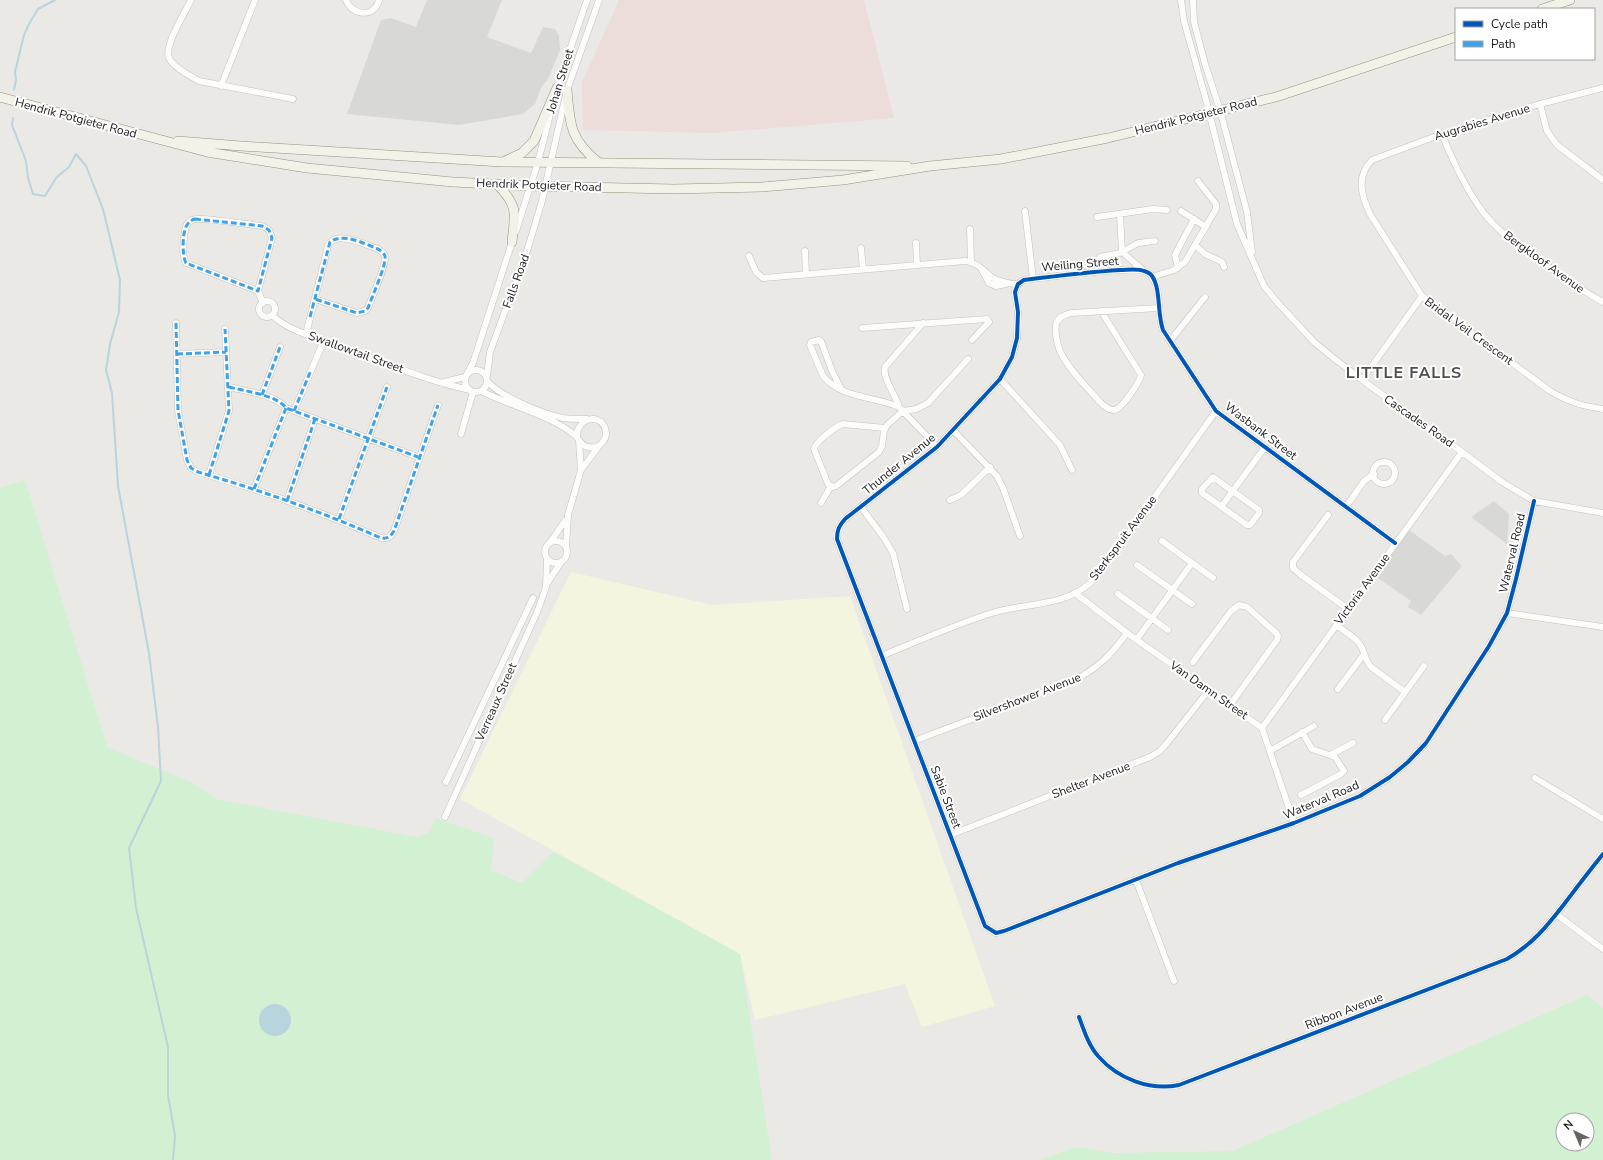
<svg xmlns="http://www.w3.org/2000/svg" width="1603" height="1160" viewBox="0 0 1603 1160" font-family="'Nunito Sans',sans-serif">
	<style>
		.commercial { fill: #ecddda }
		.education { fill: #f4f5df }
		.religious { fill: #d8d8d6 }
		.park { fill: #d2f1d3; fill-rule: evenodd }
		.water { fill: #b8d5dd }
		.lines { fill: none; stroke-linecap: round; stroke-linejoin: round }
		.stream { stroke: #b8d5dd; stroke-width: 2 }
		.minor-casing { stroke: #c3c2c1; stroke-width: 7 }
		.secondary-casing { stroke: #91937e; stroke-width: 10 }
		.minor { stroke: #fcfcfb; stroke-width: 6 }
		.secondary { stroke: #f2f2e9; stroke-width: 9 }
		.quiet { stroke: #3da2ea; stroke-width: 3; stroke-dasharray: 6 3; stroke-linecap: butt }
		.cycleway-casing { stroke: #fff; stroke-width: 6 }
		.cycleway { stroke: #0057b8; stroke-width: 4 }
		.labels { text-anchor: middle; stroke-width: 4; stroke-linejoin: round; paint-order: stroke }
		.street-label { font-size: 12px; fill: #1c1c1c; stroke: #fff }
		.district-label { font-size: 16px; font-weight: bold; letter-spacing: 1px; fill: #4f4f4f; stroke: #fff }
	</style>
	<rect width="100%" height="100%" fill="#eae9e5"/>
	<!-- commercial -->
	<path class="commercial" d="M619 0H864L894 118 713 133 583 130 582 82Z"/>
	<!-- education -->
	<path class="education" d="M571 572 712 605 850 596 995 1006 922 1027 905 984 755 1020 740 954 460 799Z"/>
	<!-- religious -->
	<path class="religious" d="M427 0H502L487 37 531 53 543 27 555 29 559 36 560 50 548 79 541 88 535 104 523 114 459 125 347 114 381 20 391 18 416 27Z
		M1494 501 1509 514 1507 544 1471 517Z
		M1409 530 1445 556 1451 554 1462 566 1421 615 1408 607 1411 601 1375 576Z"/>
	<!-- park -->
	<path class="park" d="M25 480 107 747 191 782 216 799 417 837 429 832 435 818 494 838 491 870 522 883 553 852 740 954 772 1160H0V488Z
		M1587 995 1603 1008V1160H1038L1077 1147 1112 1153 1233 1151ZM1563 1120H1587V1144H1563Z"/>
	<!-- water -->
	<path class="water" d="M259 1020a16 16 0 1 1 32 0a16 16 0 1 1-32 0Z"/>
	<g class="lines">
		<!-- stream -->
		<path class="stream" d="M14 90 16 80 15 72 24 35 29 24 38 9 55 0
			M13 118 12 125 26 161 28 178 33 194 45 196 56 178 69 167 76 154 86 166 103 209 120 280 119 312 110 344 106 370 112 393 118 486 149 653 158 727 161 781 129 848 136 908 168 1047V1095L175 1136 173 1160"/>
		<defs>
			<path id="minor" d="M191 0C185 13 164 45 169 58 173 67 190 76 199 81L293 99
				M346 0C352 16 375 18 379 0
				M1181 0 1184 21 1206 100 1237 224 1264 286 1278 303 1314 342 1331 356 1362 380 1462 452 1502 482 1534 501 1603 513
				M1193 0 1194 22 1205 64 1220 110 1247 212 1252 252
				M221 86 255 0
				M1603 88 1540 104 1442 134 1372 160C1356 176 1361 195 1370 214L1422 296 1550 391C1569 402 1582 406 1603 409
				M556 90 587 0
				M1540 104 1547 131 1557 145 1603 180
				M1442 134C1453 162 1465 188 1483 212 1500 235 1527 251 1549 267 1567 279 1584 292 1603 302
				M1025 211 1033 279
				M1181 211 1206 227
				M1120 214 1122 252 1143 270
				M1097 217 1153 209 1167 210
				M970 229 971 261
				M516 231 538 162 551 111
				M916 243 917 264
				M1195 245 1205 254 1222 262 1224 267
				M861 248 863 269
				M805 251 806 274
				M749 256 756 272 763 278 965 261C979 262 984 273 995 279 1003 283 1010 284 1018 284
				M1100 257 1120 253 1138 243 1155 241
				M1178 268 1175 255 1194 219
				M982 270 989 283 996 286 1006 284
				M1152 277 1174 270 1185 262 1216 209V204L1198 181
				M258 291 186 263C182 255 183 248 184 239 185 232 184 224 192 220 199 216 251 225 262 226L269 230 272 238 258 291 263 303
				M259 309a8 8 0 1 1 16 0a8 8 0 1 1-16 0Z
				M1101 311 1141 375C1139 383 1122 409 1114 410 1108 410 1104 406 1100 402 1087 387 1069 370 1061 353 1059 350 1058 345 1057 341 1054 326 1054 317 1071 313L1159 308
				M272 315C287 331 324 340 345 348 386 363 427 381 470 390
				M176 323 178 410 187 460 191 468 198 472C260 490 322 512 381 538 388 539 390 537 394 531L438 405
				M862 328 987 319 989 322 972 340
				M306 334 328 246C335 229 366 245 378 249 381 251 384 253 385 256 387 264 371 299 368 308L365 311 357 313 315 299
				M1170 341 1205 297
				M177 354 226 352
				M465 381a11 11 0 1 1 22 0a11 11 0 1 1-22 0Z
				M467 374 473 363 513 239
				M487 376 490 352 527 251 542 201 567 90 599 0
				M1000 379 1060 445 1072 470
				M1362 380 1422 296
				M444 382 465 377
				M488 382C503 398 541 413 563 418 570 419 579 419 587 419
				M229 387C244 391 277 395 286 408L418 457
				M841 389 832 371 821 341 819 340 811 342 810 345 823 376C842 399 874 396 899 407L937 447
				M481 391C507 404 535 411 560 425 565 428 571 432 575 435 580 440 581 446 588 447 599 450 609 439 605 428 599 412 576 419 577 437
				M262 395 280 347
				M899 407C896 395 882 378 885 367L923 323
				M294 411 324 340
				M885 428 843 424C836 426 815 442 814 449L828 484 833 487 836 486 879 452 882 446 884 431 887 425 903 411 916 409 928 403 968 359
				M953 430 997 476 1003 488 1020 536
				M461 434 473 392
				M1373 473a11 11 0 1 1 22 0a11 11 0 1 1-22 0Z
				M581 470 599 446
				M209 475 229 411 225 329
				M1213 477 1259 510V513L1250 525H1247L1202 493V489Z
				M254 489 286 408
				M950 500 961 495 990 467
				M287 501 315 419
				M821 503 831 486
				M861 507 884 538 893 553 907 609
				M1221 507 1265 447
				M1346 507 1364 481 1374 474
				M1328 515 1293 562V568L1301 575 1348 609
				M339 519 387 387
				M545 552a11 11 0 1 1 22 0a11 11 0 1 1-22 0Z
				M551 541 565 521
				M1162 541 1213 578
				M1395 543 1216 411 1163 330C1157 313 1161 289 1152 276 1150 273 1148 272 1144 271 1137 268 1127 270 1120 270 1088 272 1056 276 1024 280L1018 284 1015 292 1018 312 1017 338 1012 357 1000 379 937 447 845 519C839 526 837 530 837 539L985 926 996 933 1004 931 1178 863 1294 823 1360 796 1390 777 1408 762 1426 743 1489 646 1507 613 1516 579 1534 501
				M566 546 568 515 581 470 579 441
				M1137 565 1192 604
				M548 582 561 562
				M1075 593 1127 633 1262 728 1294 823
				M1118 594 1168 630
				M1507 613 1603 627
				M1336 625C1344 631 1356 637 1361 646 1365 653 1365 661 1371 667L1405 692
				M1137 639 1192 563
				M881 656C918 641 954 625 992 613 1023 603 1064 607 1090 583 1095 578 1100 571 1106 565L1216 411
				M1193 662 1231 611 1239 605 1247 607 1276 633 1278 636 1277 640 1230 705
				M1338 689 1364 654
				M1385 720 1424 666
				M1262 728 1462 452
				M914 741 1075 680C1099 667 1111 655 1127 633
				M1270 751 1314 726
				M1330 755 1353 743
				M1535 778 1603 819
				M446 782 533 598
				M1301 795 1341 774 1344 771 1335 757 1312 749 1302 732
				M445 817 538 610 546 587 547 559
				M950 835 1150 757 1160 751 1167 743 1208 691
				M1136 880 1174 981
				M1556 914 1603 949
				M1079 1017C1084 1031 1089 1046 1098 1056 1118 1079 1150 1091 1179 1085L1507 959C1532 945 1548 925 1565 903 1577 887 1590 870 1603 854"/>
			<path id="secondary" d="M1542 9 1570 0
				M567 90C570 125 570 140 599 163
				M0 97 207 152 307 168 453 182 530 186 674 189 762 187 843 180 930 166 1001 159 1108 138 1276 97 1456 37
				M178 141 241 146 502 162 907 166
				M505 161 522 153 534 141 557 88
				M497 184C519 207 515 213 512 242"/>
		</defs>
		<!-- minor casing -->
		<use href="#minor" class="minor-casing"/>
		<!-- secondary casing -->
		<use href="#secondary" class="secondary-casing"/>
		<!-- minor -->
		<use href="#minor" class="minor"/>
		<!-- secondary -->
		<use href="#secondary" class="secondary"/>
		<!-- quiet -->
		<path class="quiet" d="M195 219 262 226 269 230 272 238 258 291 186 263C182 256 182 232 187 225 189 222 191 220 195 219Z
			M310 317 330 242C343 232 365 244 378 249 381 251 384 253 385 256 387 264 371 299 368 308L365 311 357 313 315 299
			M176 323 178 410 187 460 191 468 198 472C260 490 322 512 381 538 388 539 390 537 394 531L438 405
			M177 354 226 352
			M229 387C244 391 277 395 286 408L418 457
			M262 395 280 347
			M294 411 311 370
			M209 475 229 411 225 329
			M254 489 286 408
			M287 501 315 419
			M339 519 387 387"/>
		<defs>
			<path id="cycleway" d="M1395 543 1216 411 1163 330C1157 313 1161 289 1152 276 1150 273 1148 272 1144 271 1137 268 1127 270 1120 270 1088 272 1056 276 1024 280L1018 284 1015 292 1018 312 1017 338 1012 357 1000 379 937 447 845 519C839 526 837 530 837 539L985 926 996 933 1004 931 1178 863 1294 823 1360 796 1390 777 1408 762 1426 743 1489 646 1507 613 1516 579 1534 501
				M1079 1017C1084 1031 1089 1046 1098 1056 1118 1079 1150 1091 1179 1085L1507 959C1532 945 1548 925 1565 903 1577 887 1590 870 1603 854"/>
		</defs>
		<!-- cycleway casing -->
		<use href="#cycleway" class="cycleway-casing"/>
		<!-- cycleway -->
		<use href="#cycleway" class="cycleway"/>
	</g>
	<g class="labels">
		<!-- street labels -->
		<g class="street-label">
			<text transform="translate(560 81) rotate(-73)" y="4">Johan Street</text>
			<text transform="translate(1196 116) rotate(-14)" y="4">Hendrik Potgieter Road</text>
			<text transform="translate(76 118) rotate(15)" y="4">Hendrik Potgieter Road</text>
			<text transform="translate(1482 122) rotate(-17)" y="4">Augrabies Avenue</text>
			<text transform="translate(539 185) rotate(2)" y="4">Hendrik Potgieter Road</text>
			<text transform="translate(1544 262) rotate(36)" y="4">Bergkloof Avenue</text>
			<text transform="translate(1080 264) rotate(-5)" y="4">Weiling Street</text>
			<text transform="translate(516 281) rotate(-70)" y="4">Falls Road</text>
			<text transform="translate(1469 331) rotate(36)" y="4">Bridal Veil Crescent</text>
			<text transform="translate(356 352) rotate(20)" y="4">Swallowtail Street</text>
			<text transform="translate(1419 421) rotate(35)" y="4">Cascades Road</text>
			<text transform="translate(1261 431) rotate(37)" y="4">Wasbank Street</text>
			<text transform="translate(899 464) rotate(-39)" y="4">Thunder Avenue</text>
			<text transform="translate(1123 538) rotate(-53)" y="4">Sterkspruit Avenue</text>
			<text transform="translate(1512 553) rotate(-77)" y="4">Waterval Road</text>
			<text transform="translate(1362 589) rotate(-54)" y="4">Victoria Avenue</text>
			<text transform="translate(1209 690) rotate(35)" y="4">Van Damn Street</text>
			<text transform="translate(1027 697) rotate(-21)" y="4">Silvershower Avenue</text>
			<text transform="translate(496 702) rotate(-66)" y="4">Verreaux Street</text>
			<text transform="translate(1091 780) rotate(-21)" y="4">Shelter Avenue</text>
			<text transform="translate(946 797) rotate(69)" y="4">Sabie Street</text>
			<text transform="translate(1321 800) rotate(-23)" y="4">Waterval Road</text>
			<text transform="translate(1344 1011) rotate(-21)" y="4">Ribbon Avenue</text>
		</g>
		<!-- district labels -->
		<g class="district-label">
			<text x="1404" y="378">LITTLE FALLS</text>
		</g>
	</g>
	<!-- legend -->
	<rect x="1455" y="8" width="140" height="52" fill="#ffffff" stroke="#a4a4a4"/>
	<rect x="1463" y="21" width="20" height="6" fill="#0057b8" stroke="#a4a4a4"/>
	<text x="1491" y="28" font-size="12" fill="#1c1c1c">Cycle path</text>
	<rect x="1463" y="41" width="20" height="6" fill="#3da2ea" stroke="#a4a4a4"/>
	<text x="1491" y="48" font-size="12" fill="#1c1c1c">Path</text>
	<!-- north arrow -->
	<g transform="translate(1575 1132) rotate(316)"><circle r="19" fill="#ffffff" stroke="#a4a4a4"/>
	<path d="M0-3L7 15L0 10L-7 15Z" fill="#646462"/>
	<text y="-6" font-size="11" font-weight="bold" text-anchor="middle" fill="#1c1c1c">N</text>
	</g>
</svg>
